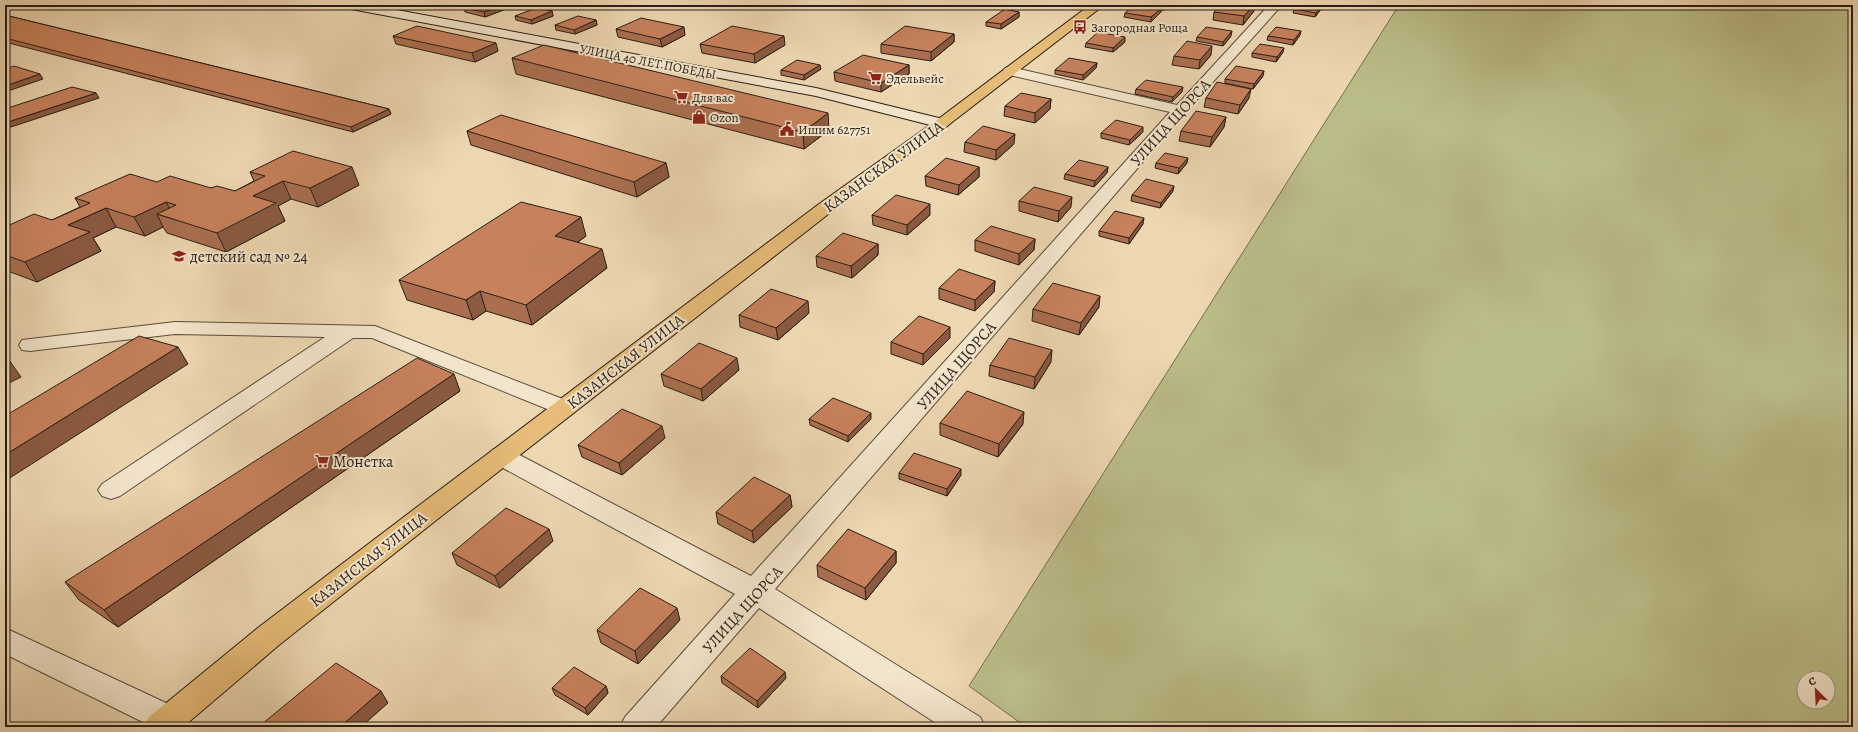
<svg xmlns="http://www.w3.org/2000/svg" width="1858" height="732" viewBox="0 0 1858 732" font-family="Alegreya,serif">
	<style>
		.green { fill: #bbbd89; stroke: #716e4f; fill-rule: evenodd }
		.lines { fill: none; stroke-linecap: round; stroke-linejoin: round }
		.street-casing { stroke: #584c3c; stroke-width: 2 }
		.secondary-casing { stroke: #271e15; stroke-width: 2 }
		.primary-casing { stroke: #271e15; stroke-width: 2 }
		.street { fill: #f3e5cc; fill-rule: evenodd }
		.secondary { fill: #f3e5cc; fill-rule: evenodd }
		.primary { fill: #e6bc78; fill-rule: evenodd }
		.wall { fill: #ab6f50; stroke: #271e15 }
		.shaded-wall { fill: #8b5a41; stroke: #271e15 }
		.building { fill: #c7815d; stroke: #271e15 }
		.labels { text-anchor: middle; stroke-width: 4; stroke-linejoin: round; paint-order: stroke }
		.far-poi-label { font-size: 13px; fill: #271e15; stroke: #f3e5cc; text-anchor: start }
		.far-street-label { font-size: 13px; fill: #271e15; stroke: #f3e5cc }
		.street-label { font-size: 16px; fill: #271e15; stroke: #f3e5cc }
		.poi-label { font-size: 16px; fill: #271e15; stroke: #f3e5cc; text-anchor: start }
	</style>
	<rect width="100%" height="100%" fill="#edd7b1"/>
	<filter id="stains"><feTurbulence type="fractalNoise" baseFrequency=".005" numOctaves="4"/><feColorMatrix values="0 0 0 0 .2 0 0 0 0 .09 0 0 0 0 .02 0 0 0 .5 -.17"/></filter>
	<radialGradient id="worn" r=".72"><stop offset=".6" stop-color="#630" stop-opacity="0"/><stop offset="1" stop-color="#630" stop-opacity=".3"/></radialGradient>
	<!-- green -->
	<path class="green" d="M1399 5H1853V727H1026L969 686ZM1804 678H1828V702H1804Z"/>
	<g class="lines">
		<defs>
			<path id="street" d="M1269 5H1282L1185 113 775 589 980 717 985 727H942L759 608 656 727H620L625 717 735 594 492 462 489 456 492 450 501 448 510 450 751 576 1170 112 1005 74 1003 71 1005 68 1010 67 1177 105Z
				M175 322 375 326 573 403 577 408 573 413 565 416 557 413 372 338H353L120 496 111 499 102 496 98 490 102 484 325 337 175 334 30 351 22 350 19 345 22 340 30 339Z
				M5 628 179 709 184 719 180 727H153L5 654Z"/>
			<path id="secondary" d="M345 5H370L816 88 947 120 950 123 947 126 942 128 816 96 351 9Z"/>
			<path id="primary" d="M1090 5H1104L947 126 831 212 439 518 279 645 183 727H144L149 717 259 627 421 504 819 204 937 120Z"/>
		</defs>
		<!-- street casing -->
		<use href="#street" class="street-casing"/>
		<!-- secondary casing -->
		<use href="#secondary" class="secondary-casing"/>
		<!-- primary casing -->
		<use href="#primary" class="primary-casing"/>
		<!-- street -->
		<use href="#street" class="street"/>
		<!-- secondary -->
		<use href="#secondary" class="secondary"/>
		<!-- primary -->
		<use href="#primary" class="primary"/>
	</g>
	<!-- wall -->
	<path class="wall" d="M414 5H441L430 9 414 6Z
		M1134 5H1171L1165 10H1161V12L1151 22 1124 17 1125 13Z
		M1322 5 1321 9 1315 17 1293 13 1294 9Z
		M464 8 506 9 485 17 465 12Z
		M552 11 553 16 532 24 516 20 515 16Z
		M1254 11 1243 25 1213 20 1214 12Z
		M1019 12V17L1001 29 986 26V22Z
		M5 15 389 109 391 114 353 132 5 42Z
		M596 20 597 25 575 34 556 30 555 25Z
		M616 29 685 35 662 47 618 37Z
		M954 34V42L931 61 881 53V44Z
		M1300 35 1293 45 1267 40 1268 36Z
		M393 36 498 51 475 62 396 44Z
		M1231 36 1223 46 1196 41 1197 37Z
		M1125 42 1113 52 1085 47 1086 43Z
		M700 44 785 45 755 63 702 53Z
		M1283 52 1276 62 1252 57V53Z
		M1211 55 1199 69 1172 65 1174 56Z
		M512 58 829 130 804 149 516 74Z
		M1097 63 1096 68 1083 80 1055 74V70Z
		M909 65V74L881 92 835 81 834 72Z
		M821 69 804 80 781 75V70Z
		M1263 76 1253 89 1225 83V79Z
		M1136 89 1182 92 1172 102 1135 94Z
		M1206 98H1249L1238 114 1204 107Z
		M1051 99 1050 109 1035 123 1004 116 1005 106Z
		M1226 117 1224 127 1210 147 1179 141 1181 131Z
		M467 131 666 163 669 177 637 197 471 145Z
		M1143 132 1129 145 1101 138V133Z
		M965 142 1014 144 996 160 964 152Z
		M1156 163H1187L1178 174 1155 168Z
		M979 167V177L958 195 926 186 925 176Z
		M1108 167 1107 173 1094 187 1064 179 1065 174Z
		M250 172 359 185 318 207 291 199 278 206 285 221 226 252 167 233 163 227 145 236 116 227 93 238 101 251 37 282 5 270V227L52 220 80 207 75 198 211 188 235 191 254 181Z
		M1173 191 1160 208 1131 201 1132 195Z
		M1019 201 1071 207 1058 222 1019 211Z
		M872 215H930L907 235 873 225Z
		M1143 224 1129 244 1099 236V231Z
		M586 236 578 242 607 268 532 325 486 311 473 320 407 300 399 280Z
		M1035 239 1034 250 1019 265 975 251V240Z
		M878 244V255L852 278 817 267 816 256Z
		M995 281 994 292 975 311 939 299V288Z
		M1099 307 1079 335 1032 321 1033 309Z
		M809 313 778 340 740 327 739 315Z
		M950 338 923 365 891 354V342Z
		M1051 362 1034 389 989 376 990 365Z
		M739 370 703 401 664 386 661 374Z
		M460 391 118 627 79 600 65 582Z
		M809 419H871L848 442 810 425Z
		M940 423 1023 424 998 457 940 435Z
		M665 438 622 475 582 457 578 445Z
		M899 473 961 475 947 496 899 479Z
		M790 495 792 507 754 543 718 524 716 512Z
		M553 541 500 588 457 565 452 553Z
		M896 551V563L866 600 818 577 817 565Z
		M680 620 638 664 601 643 597 630Z
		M721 676 786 678 758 708 722 683Z
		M606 686 608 693 588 715 555 695 552 688Z"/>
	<!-- shaded-wall -->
	<path class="shaded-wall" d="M429 5H441L430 9Z
		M505 5 506 9 485 17 484 12Z
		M1167 5H1171L1165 10V6Z
		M1254 5H1255L1254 11 1243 25 1244 16Z
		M1322 5 1321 9 1315 17 1316 13Z
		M1162 8 1161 12 1151 22V17Z
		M552 11 553 16 532 24 531 20Z
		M1019 12V17L1001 29V24Z
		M596 20 597 25 575 34 574 30Z
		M684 27 685 35 662 47 660 39Z
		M1232 31 1231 36 1223 46V42Z
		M1301 31 1300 35 1293 45 1294 40Z
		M954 34V42L931 61V52Z
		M784 36 785 45 755 63 754 54Z
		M1125 37V42L1113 52V48Z
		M496 43 498 51 475 62 472 53Z
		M1212 46 1211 55 1199 69 1200 60Z
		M1284 48 1283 52 1276 62 1277 57Z
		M1097 63 1096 68 1083 80V75Z
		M820 65 821 69 804 80V75Z
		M909 65V74L881 92V83Z
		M1264 71 1263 76 1253 89 1254 84Z
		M40 74 43 79 5 92V86Z
		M1183 87 1182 92 1172 102 1173 97Z
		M1251 89 1249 98 1238 114 1240 105Z
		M96 93 99 98 5 129V123Z
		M1051 99 1050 109 1035 123V113Z
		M389 109 391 114 353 132 351 127Z
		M828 113 829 130 804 149 803 132Z
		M1226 117 1224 127 1210 147 1212 137Z
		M1143 127V132L1129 145 1130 140Z
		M1015 134 1014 144 996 160V150Z
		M1188 158 1187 163 1178 174 1179 168Z
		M666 163 669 177 637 197 634 182Z
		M352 167 359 185 318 207 310 188Z
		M979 167V177L958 195 959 185Z
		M1108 167 1107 173 1094 187 1095 181Z
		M283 181 291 199 278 206 285 221 226 252 217 233 253 196Z
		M1174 186 1173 191 1160 208 1161 203Z
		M1072 197 1071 207 1058 222 1059 211Z
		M166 202 176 220 157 214 163 227 145 236 134 217Z
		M930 204V215L907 235V225Z
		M106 208 116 227 93 238 101 251 37 282 25 262 68 225Z
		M581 217 586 236 560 255 555 236Z
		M1144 218 1143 224 1129 244V238Z
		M1035 239 1034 250 1019 265V254Z
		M878 244V255L852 278 851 266Z
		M602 249 607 268 532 325 526 305Z
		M995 281 994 292 975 311V300Z
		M480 291 486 311 473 320 466 300Z
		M1100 296 1099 307 1079 335 1081 323Z
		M808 301 809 313 778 340 776 328Z
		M950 327V338L923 365V354Z
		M178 347 188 364 5 481V455Z
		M1052 350 1051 362 1034 389 1035 377Z
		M737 358 739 370 703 401 701 389Z
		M9 360 21 377 5 385V362Z
		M454 374 460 391 118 627 104 610Z
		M1024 412 1023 424 998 457 999 444Z
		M871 413V419L848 442V436Z
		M662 426 665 438 622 475 619 463Z
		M961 469V475L947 496V489Z
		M790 495 792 507 754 543 752 531Z
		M549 529 553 541 500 588 495 576Z
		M896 551V563L866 600 865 588Z
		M677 608 680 620 638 664 635 651Z
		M785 672 786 678 758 708 757 701Z
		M606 686 608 693 588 715 585 708Z
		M381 691 388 703 361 727H340Z"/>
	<!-- building -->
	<path class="building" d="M471 5H504L484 12 464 8Z
		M1134 5H1145L1162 8 1151 17 1125 13Z
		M1158 5H1167L1165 6Z
		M1221 5H1254L1244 16 1214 12Z
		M1297 5H1322L1316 13 1294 9Z
		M536 8 552 11 531 20 515 16Z
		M1005 9 1019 12 1001 24 986 22Z
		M5 15 389 109 351 127 5 38Z
		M578 16 596 20 574 30 555 25Z
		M641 18 684 27 660 39 616 29Z
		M417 26 496 43 472 53 393 36Z
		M732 26 784 36 754 54 700 44Z
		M905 26 954 34 931 52 881 44Z
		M1206 27 1232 31 1223 42 1197 37Z
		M1276 27 1301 31 1294 40 1268 36Z
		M1098 32 1125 37 1113 48 1086 43Z
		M1187 41 1212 46 1200 60 1174 56Z
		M1260 44 1284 48 1277 57 1252 53Z
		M544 45 828 113 803 132 512 58Z
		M863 55 909 65 881 83 834 72Z
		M1069 58 1097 63 1083 75 1055 70Z
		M797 60 820 65 804 75 781 70Z
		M14 66 40 74 5 86V69Z
		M1236 66 1264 71 1254 84 1225 79Z
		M1146 80 1183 87 1173 97 1136 89Z
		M1217 82 1251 89 1240 105 1206 98Z
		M72 87 96 93 5 123V109Z
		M1021 93 1051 99 1035 113 1005 106Z
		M1196 111 1226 117 1212 137 1181 131Z
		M501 115 666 163 634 182 467 131Z
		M1116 120 1143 127 1130 140 1101 133Z
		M983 126 1015 134 996 150 965 142Z
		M293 151 352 167 310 188 283 181 253 196 276 203 217 233 157 214 176 205 166 202 134 217 106 208 68 225 90 232 25 262 5 255V227L34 214 52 220 90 203 75 198 130 174 157 182 170 176 211 188 217 186 235 191 265 176 250 172Z
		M1165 153 1188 158 1179 168 1156 163Z
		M946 158 979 167 959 185 925 176Z
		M1079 160 1108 167 1095 181 1065 174Z
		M1146 179 1174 186 1161 203 1132 195Z
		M1034 187 1072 197 1059 211 1019 201Z
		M896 195 930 204 907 225 872 215Z
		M521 202 581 217 555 236 602 249 526 305 480 291 466 300 399 280Z
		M1115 211 1144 218 1129 238 1099 231Z
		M991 226 1035 239 1019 254 975 240Z
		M843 233 878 244 851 266 816 256Z
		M959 269 995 281 975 300 939 288Z
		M1053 283 1100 296 1081 323 1033 309Z
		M771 289 808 301 776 328 739 315Z
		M919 316 950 327 923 354 891 342Z
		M139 336 178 347 5 455V416Z
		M1009 338 1052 350 1035 377 990 365Z
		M699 343 737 358 701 389 661 374Z
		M5 358 9 360 5 362Z
		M417 358 454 374 104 610 65 582Z
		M967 391 1024 412 999 444 940 423Z
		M833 398 871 413 848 436 809 419Z
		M622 409 662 426 619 463 578 445Z
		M914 453 961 469 947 489 899 473Z
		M754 477 790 495 752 531 716 512Z
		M506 508 549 529 495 576 452 553Z
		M848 529 896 551 865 588 817 565Z
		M640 588 677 608 635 651 597 630Z
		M750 648 785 672 757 701 721 676Z
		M336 663 381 691 340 727H267L262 724Z
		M574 667 606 686 585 708 552 688Z"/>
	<!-- icons -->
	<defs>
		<symbol id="bus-bare" viewBox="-9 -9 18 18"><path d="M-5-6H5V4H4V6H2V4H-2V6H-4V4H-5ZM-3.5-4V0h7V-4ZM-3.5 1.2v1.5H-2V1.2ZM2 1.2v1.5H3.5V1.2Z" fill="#8f2418" stroke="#f3e5cc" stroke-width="2.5" paint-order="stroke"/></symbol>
		<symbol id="supermarket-bare" viewBox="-9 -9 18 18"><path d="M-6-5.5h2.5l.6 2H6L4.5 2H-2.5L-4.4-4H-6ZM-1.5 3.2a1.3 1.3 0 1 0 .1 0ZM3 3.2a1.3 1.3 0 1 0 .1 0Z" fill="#8f2418" stroke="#f3e5cc" stroke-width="2.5" paint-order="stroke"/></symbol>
		<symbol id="shop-bare" viewBox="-9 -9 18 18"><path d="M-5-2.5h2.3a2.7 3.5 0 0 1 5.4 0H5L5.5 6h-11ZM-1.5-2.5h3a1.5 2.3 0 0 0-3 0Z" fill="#8f2418" stroke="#f3e5cc" stroke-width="2.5" paint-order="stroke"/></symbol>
		<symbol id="civic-bare" viewBox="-9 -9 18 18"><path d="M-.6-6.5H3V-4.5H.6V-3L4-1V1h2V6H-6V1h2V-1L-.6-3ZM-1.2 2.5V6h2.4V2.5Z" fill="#8f2418" stroke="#f3e5cc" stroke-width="2.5" paint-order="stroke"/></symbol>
		<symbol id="school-bare" viewBox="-9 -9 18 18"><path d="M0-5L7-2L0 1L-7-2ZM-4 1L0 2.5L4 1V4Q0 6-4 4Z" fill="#8f2418" stroke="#f3e5cc" stroke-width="2.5" paint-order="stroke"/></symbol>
	</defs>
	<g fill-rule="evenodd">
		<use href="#bus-bare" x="1070" y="17" width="20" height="20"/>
		<use href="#supermarket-bare" x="865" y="68" width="20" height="20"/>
		<use href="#supermarket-bare" x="671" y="87" width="20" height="20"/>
		<use href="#shop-bare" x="689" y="107" width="20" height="20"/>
		<use href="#civic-bare" x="777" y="119" width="20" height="20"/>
		<use href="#school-bare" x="169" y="246" width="20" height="20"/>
		<use href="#supermarket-bare" x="312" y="451" width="20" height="20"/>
	</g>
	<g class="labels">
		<!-- far-poi labels -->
		<g class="far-poi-label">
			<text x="1091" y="32">Загородная Роща</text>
			<text x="886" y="83">Эдельвейс</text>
			<text x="692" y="102">Для вас</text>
			<text x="710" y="122">Ozon</text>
			<text x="798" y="134">Ишим 627751</text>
		</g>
		<!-- far-street labels -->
		<g class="far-street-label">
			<text transform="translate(648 61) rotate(11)" y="5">УЛИЦА 40 ЛЕТ ПОБЕДЫ</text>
		</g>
		<!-- street labels -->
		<g class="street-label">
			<text transform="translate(1170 122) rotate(-48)" y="6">УЛИЦА ЩОРСА</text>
			<text transform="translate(883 166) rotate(-36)" y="6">КАЗАНСКАЯ УЛИЦА</text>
			<text transform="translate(625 361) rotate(-38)" y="6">КАЗАНСКАЯ УЛИЦА</text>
			<text transform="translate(956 365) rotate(-49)" y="6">УЛИЦА ЩОРСА</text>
			<text transform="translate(368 559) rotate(-38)" y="6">КАЗАНСКАЯ УЛИЦА</text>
			<text transform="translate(742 609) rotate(-48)" y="6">УЛИЦА ЩОРСА</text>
		</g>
		<!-- poi labels -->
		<g class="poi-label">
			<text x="190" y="262">детский сад № 24</text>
			<text x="333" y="467">Монетка</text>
		</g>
	</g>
	<!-- margin -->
	<rect width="1858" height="732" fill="none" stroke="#edd7b1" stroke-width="20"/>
	<rect x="6" y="6" width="1846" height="720" fill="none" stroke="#271e15" stroke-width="2"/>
	<rect x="10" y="10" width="1838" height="712" fill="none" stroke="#271e15"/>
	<!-- north arrow -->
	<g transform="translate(1816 690) rotate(336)"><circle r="19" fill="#f3e5cc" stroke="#a19583"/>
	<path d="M0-3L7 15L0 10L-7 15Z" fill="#8f2418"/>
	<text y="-6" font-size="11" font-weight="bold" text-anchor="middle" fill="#271e15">С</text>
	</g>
	<rect width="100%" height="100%" filter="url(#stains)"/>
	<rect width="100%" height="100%" fill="url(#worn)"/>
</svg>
